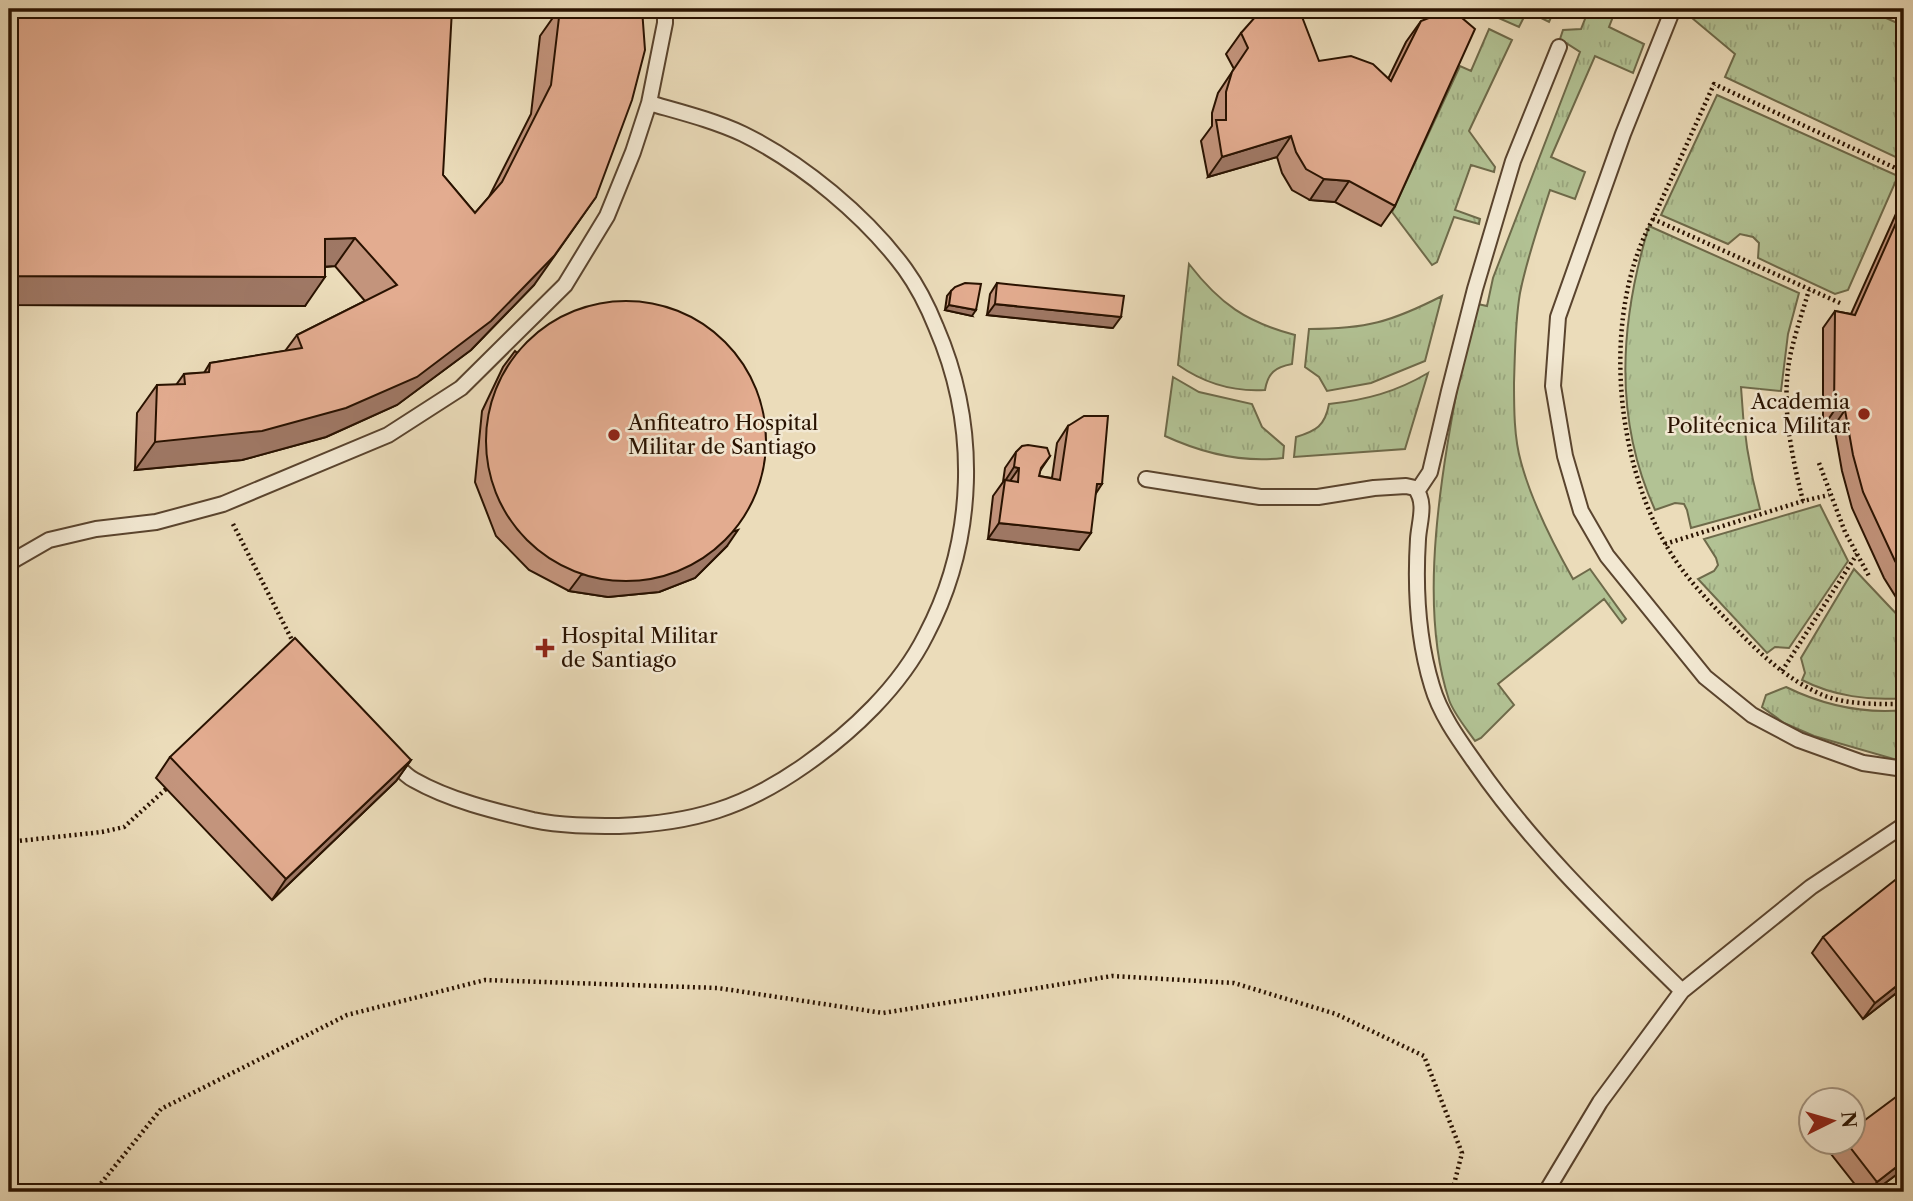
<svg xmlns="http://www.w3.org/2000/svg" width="1913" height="1201" viewBox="0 0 1913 1201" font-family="'Libre Caslon Text',serif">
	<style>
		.grass { fill: url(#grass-tufts); stroke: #6e6a4a; stroke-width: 2 }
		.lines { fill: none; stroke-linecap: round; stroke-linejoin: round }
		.lane-casing { stroke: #5a442e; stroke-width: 18 }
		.path { stroke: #291200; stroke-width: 4.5; stroke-dasharray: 2 3.5; stroke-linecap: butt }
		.lane { stroke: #f2e8d2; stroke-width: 14 }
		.wall { fill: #c3947c; stroke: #291200; stroke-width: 2 }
		.shaded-wall { fill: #9f7865; stroke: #291200; stroke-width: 2 }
		.building { fill: #e3ac90; stroke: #291200; stroke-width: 2 }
		.poi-dot { fill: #8f2418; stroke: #f2e8d2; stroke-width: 2.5 }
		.labels { text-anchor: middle; stroke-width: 5; stroke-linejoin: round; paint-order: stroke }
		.poi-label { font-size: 21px; fill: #291200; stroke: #f2e8d2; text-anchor: start }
	</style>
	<defs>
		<pattern id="grass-tufts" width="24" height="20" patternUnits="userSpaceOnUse" patternTransform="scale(1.75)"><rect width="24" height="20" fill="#b2c294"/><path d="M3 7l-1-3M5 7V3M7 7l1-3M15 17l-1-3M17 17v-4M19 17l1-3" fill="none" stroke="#99a67e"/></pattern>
	</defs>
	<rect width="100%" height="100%" fill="#ebdcba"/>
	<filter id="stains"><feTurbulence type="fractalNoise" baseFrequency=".00286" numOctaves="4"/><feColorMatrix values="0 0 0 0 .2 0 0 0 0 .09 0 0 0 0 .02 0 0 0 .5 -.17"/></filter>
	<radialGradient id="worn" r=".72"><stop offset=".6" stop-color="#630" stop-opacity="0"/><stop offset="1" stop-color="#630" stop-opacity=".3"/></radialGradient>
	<!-- grass -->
	<path class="grass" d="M1498 9H1555L1549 22 1527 11 1519 27 1494 16Z
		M1589 9H1616L1609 27 1644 44 1633 73 1595 56 1551 157 1585 172 1575 199 1550 190C1539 224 1527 258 1520 293 1515 322 1515 353 1514 383 1514 408 1514 438 1521 462 1532 503 1552 542 1573 579L1590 569 1626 619 1622 623 1604 599 1498 684 1514 705 1481 738 1475 741C1466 728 1454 714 1449 700 1411 586 1453 419 1473 303L1487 306 1493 278 1580 52 1560 39 1563 30 1581 29Z
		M1696 9H1866L1904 26V161L1725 77 1735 54 1692 18Z
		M1489 29 1512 40 1469 131 1495 167 1494 172 1471 165 1455 210 1480 219 1479 224 1454 217 1437 262 1432 265 1392 212 1460 66 1471 71Z
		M1717 95 1898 176 1848 290 1835 294 1758 258 1759 243 1753 237 1740 234 1728 244 1661 215Z
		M1649 226 1799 293 1788 334 1781 391 1741 387C1743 430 1749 468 1760 509L1691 528 1687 510 1684 504 1675 503 1655 510C1613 418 1620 321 1649 226Z
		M1189 264C1220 304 1246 322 1295 335L1292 364C1275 367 1268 373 1265 390 1233 392 1204 383 1178 365Z
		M1442 296 1425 361 1371 383 1327 391 1319 377 1305 367 1309 329C1366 329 1391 322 1442 296Z
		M1428 373 1405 449 1294 457 1296 437C1316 431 1325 426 1329 404 1366 400 1396 392 1428 373Z
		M1173 377 1199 392 1252 404 1262 427 1284 446 1283 458C1242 463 1202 453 1165 436Z
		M1820 505 1848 561 1789 648 1775 647 1767 653 1698 579 1714 571 1718 565 1716 558 1704 539Z
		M1854 569 1904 622V698C1870 701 1833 696 1802 680L1805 673 1801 658Z
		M1786 687C1823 705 1862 714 1904 710V762L1814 736 1784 723 1762 707 1766 695Z"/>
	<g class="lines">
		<defs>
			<path id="lane" d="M1673 9 1623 134 1558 317 1553 386 1565 456 1581 511 1607 556 1705 677 1752 715 1799 740 1863 763 1904 769
				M1146 479 1260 497H1318L1374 488 1406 486 1415 488C1427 503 1419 522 1418 539 1415 587 1418 640 1432 686 1440 714 1459 740 1476 764 1534 848 1610 920 1682 991
				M1418 490 1430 472 1449 391 1475 289 1513 161 1559 47
				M9 563 49 540 96 529 156 522 223 504 388 435 461 388 565 285 607 216 633 152 649 103 665 23V9
				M390 758C397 765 404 775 414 780 449 800 494 811 533 820 562 826 590 826 619 826 693 823 744 808 805 765 852 732 900 687 926 635 976 540 979 426 936 327 928 307 918 287 905 269 866 216 802 163 743 134 713 120 680 112 649 103
				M1546 1192 1600 1102 1682 991 1811 887 1904 825"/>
		</defs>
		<!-- lane casing -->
		<use href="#lane" class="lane-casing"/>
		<!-- path -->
		<path class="path" d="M1653 219C1602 311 1614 455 1666 545 1684 577 1711 604 1737 630 1763 657 1791 682 1825 696 1849 705 1879 704 1904 704
			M1840 303 1653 219 1714 84 1904 172
			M1819 463 1845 532 1869 576
			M1803 501C1791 453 1780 401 1791 352 1796 331 1803 310 1809 290
			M233 524 294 644
			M1665 544 1803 501 1829 495
			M1782 671 1857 554
			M9 842 102 832 124 827 166 789
			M94 1192 161 1109 347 1015 485 980 718 988 883 1013 1112 976 1234 983 1336 1014 1424 1056 1462 1153 1452 1192"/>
		<!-- lane -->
		<use href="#lane" class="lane"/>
	</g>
	<!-- wall -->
	<path class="wall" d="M9 9 443 175 475 213 489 197 531 114 540 36 559 9H642L534 285 471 350 397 405 326 437 242 460 135 470 137 413 157 385H176L184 374 204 373 210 363 285 351 297 335 365 301 335 266 325 267 305 306 9 305Z
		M1421 21 1395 206 1381 226 1335 202 1310 200 1292 190 1282 173 1277 157 1208 177 1201 141 1212 126V113L1218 93 1234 69 1226 54 1241 33 1319 61 1388 79 1406 42Z
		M1904 196V610L1884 578 1852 508 1842 471 1834 426 1823 427V328L1835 311 1851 314Z
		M997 283 1113 328 987 315 990 294Z
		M951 291 972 316 945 310 947 296Z
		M515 351 727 546 695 578 659 592 608 597 569 591 529 570 496 536 475 482 482 411 503 367Z
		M1068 426 1095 494 1079 550 988 539 993 496 1003 482 1005 468 1016 452 1050 456 1040 471 1039 476 1052 478 1057 443Z
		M170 757 411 760 396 781 272 900 156 778Z
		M1823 937 1904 987 1863 1019 1812 953Z
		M1904 1091V1169L1873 1192H1861L1831 1154 1840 1142H1853Z"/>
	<!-- shaded-wall -->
	<path class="shaded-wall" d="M1291 136 1277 157 1208 177 1222 157Z
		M1324 179 1349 181 1335 202 1310 200Z
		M596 197 534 285 471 350 397 405 326 437 242 460 135 470 155 442Z
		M355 238 335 266 305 268 325 239Z
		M9 276 325 277 305 306 9 305Z
		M995 304 1121 317 1113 328 987 315Z
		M949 305 976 310 972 316 945 310Z
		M1845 410 1834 426 1823 427 1834 411Z
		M1014 467 1019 468 1008 484 1005 481Z
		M1097 484H1102L1091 501Z
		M999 523 1091 533 1079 550 988 539Z
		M738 530 727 546 695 578 659 592 608 597 569 591 581 575Z
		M411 760 396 781 272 900 286 879Z
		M1904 980V987L1863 1019 1875 1003Z
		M1904 1161V1169L1873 1192H1870L1877 1182Z"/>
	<!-- building -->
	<path class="building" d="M9 9H452L443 175 475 213 502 182 551 85 560 9H642L645 50 632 100 596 197 554 256 491 321 417 377 346 408 262 431 155 442 157 385 185 384 184 374 209 372 210 363 302 348 297 335 397 285 355 238 325 239V277L9 276Z
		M1267 9H1299L1319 61 1351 56 1373 64 1391 81 1421 21 1444 12 1462 18 1475 29 1395 206 1349 181 1324 179 1306 169 1296 152 1291 136 1222 157 1216 120H1226V92L1232 72 1248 48 1241 33 1256 16Z
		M1904 205V576L1895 561 1863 492 1853 455 1845 410 1834 411 1835 311 1855 315Z
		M965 283 981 284 976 310 949 305 951 291 955 287Z
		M997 283 1124 296 1121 317 995 304Z
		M486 441a140 140 0 1 1 280 0a140 140 0 1 1-280 0Z
		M1084 416H1108L1102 484H1097L1091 533 999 523 1005 480 1018 482 1019 468 1014 467 1016 452 1022 446 1028 445 1047 448 1050 456 1041 468 1039 476 1060 480 1068 426Z
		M295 638 411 760 286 879 170 757Z
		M1904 873V980L1875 1003 1823 937Z
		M1904 1091V1161L1877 1182 1846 1142H1853V1129Z"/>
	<!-- markers -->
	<g class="poi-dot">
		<circle cx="1864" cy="414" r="7"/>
		<circle cx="614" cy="435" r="7"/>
		<path d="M541.5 637.5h7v7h7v7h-7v7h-7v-7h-7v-7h7z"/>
	</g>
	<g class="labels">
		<!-- poi labels -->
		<g class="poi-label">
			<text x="1850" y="409" text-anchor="end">Academia<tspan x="1850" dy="24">Politécnica Militar</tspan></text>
			<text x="628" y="430">Anfiteatro Hospital<tspan x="628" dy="24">Militar de Santiago</tspan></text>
			<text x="561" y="643">Hospital Militar<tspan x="561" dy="24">de Santiago</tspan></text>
		</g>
	</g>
	<!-- margin -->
	<rect width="1913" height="1201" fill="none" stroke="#ebdcba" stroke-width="35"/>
	<rect x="10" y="10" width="1892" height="1180" fill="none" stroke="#291200" stroke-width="3.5"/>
	<rect x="18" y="18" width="1878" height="1166" fill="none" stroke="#291200" stroke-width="2"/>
	<!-- north arrow -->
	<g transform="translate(1832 1121) rotate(85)"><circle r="33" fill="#f2e8d2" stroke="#a2927e" stroke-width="2"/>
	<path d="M0-5L12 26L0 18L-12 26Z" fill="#8f2418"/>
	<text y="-10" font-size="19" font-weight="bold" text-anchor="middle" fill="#291200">N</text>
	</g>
	<rect width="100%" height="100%" filter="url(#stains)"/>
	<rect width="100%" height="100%" fill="url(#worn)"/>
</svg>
